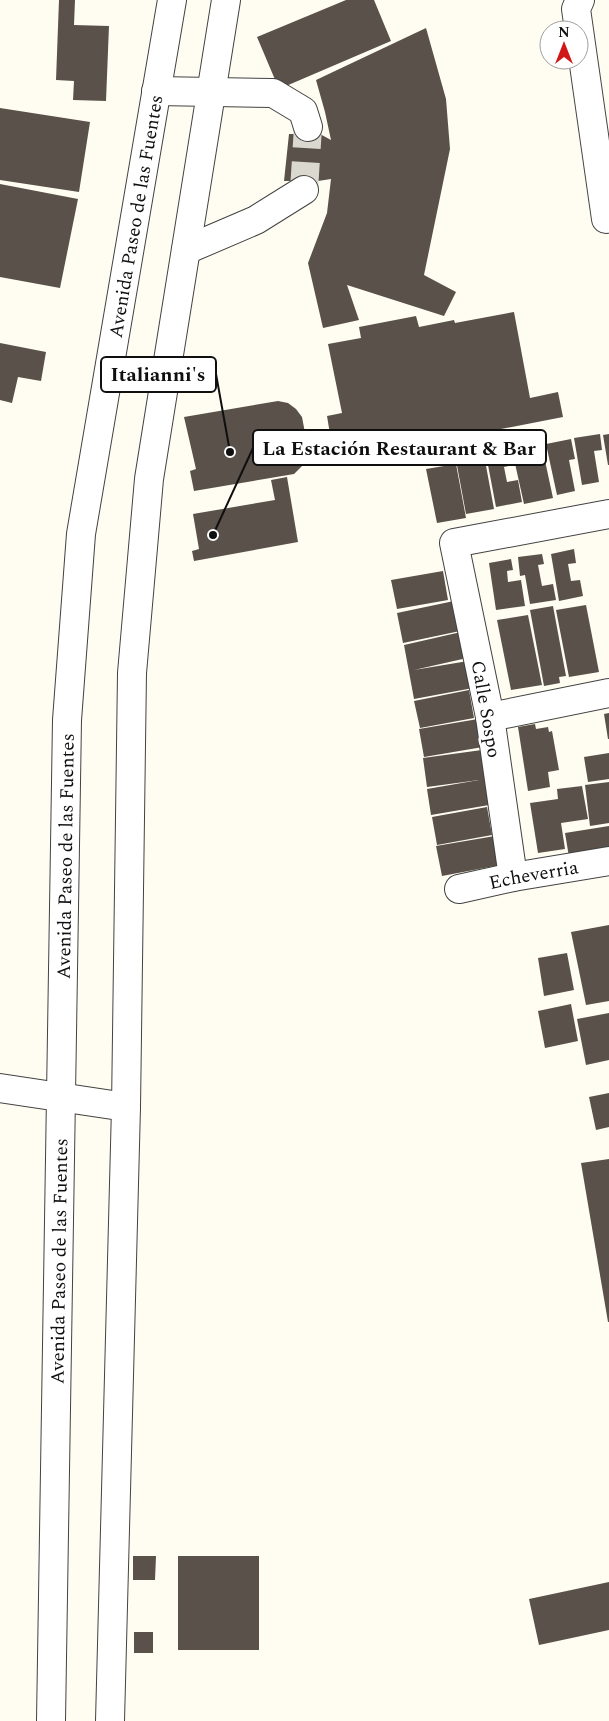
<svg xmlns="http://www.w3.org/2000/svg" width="609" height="1721" viewBox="0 0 609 1721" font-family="Spectral,serif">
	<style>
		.building { fill: #59514a }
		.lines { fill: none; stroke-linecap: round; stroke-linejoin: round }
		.minor-tunnel { stroke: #dbd9cf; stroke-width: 28; stroke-dasharray: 28 14; stroke-linecap: butt }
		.minor-casing { stroke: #424242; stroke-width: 30 }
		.minor { stroke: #fff; stroke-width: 28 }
		.labels { text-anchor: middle; stroke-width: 5; stroke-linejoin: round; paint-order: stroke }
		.street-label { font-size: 19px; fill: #0f0f0f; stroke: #fff }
		.leader { fill: none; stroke: #0f0f0f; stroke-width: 2 }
		.callout-dot { fill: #0f0f0f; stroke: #fff; stroke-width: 2 }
		.callout { fill: #fff; stroke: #0f0f0f; stroke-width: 2 }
		.callout-label { font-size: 20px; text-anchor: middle; font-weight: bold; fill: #0f0f0f }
	</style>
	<rect width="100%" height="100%" fill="#fffdf1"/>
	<!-- building -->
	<path class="building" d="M59 0H75L74 25 109 26 106 101 73 100 74 81 56 80Z
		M346 0H374L391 41 279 89 257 37Z
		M426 28 446 99 450 149 424 275 456 292 444 316 347 285 359 320 323 328 308 263 327 213 331 179 318 181H284L289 134H320L331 140 325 112 316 80Z
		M0 108 90 122 79 192 0 180Z
		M0 184 78 199 60 288 0 277Z
		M514 312 530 398 558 392 563 417 343 460 339 439 331 440 327 416 342 413 328 344 361 338 359 327 416 316 419 327 454 320 455 323Z
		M0 343 46 352 41 381 18 377 12 403 0 400Z
		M278 401 288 403 296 409 302 417 306 438 304 464 294 474 194 491 190 471 196 469 184 417Z
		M600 434 602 450 594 451 599 482 582 485 574 438Z
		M609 434V465H608L603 435Z
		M527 438 529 445 541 442 553 498 524 504 510 441Z
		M571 439 575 459 569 460 575 491 557 495 546 444Z
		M499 441 501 446 509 444 514 465 504 467 507 482 518 480 522 502 496 507 484 444Z
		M484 455 494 509 466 514 456 460Z
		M456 464 466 518 437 523 426 469Z
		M287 477 298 542 194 561 192 551 199 549 193 514 275 500 271 480Z
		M574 549 576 563 568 564 571 581 580 580 583 596 559 601 551 554Z
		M542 554 544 564 538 565 542 586 553 584 556 600 530 604 525 575 520 576 518 557Z
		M511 559 513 570 507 571 508 582 521 580 525 606 496 610 489 563Z
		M443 571 448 600 397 609 391 580Z
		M454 601 460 631 403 643 397 613Z
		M586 605 599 672 569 677 556 610Z
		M553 606 566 676 559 677 560 683 544 686 530 610Z
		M528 615 542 685 511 690 497 620Z
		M461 632 467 658 414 670 468 661 473 688 414 699 404 645Z
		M469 690 474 718 420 728 414 701Z
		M609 713V739H608L604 714Z
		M478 719 483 747 424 757 419 729Z
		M535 724 536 729 548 727 549 732 552 731 559 770 548 772 550 787 528 791 518 727Z
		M482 750 489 805 431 815 427 789 479 780 427 787 423 758Z
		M609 753V779L588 782 584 757Z
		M609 782V823L590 826 585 785Z
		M582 786 588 819 561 823 565 849 538 853 530 803 558 799 557 789Z
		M487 807 492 835 437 845 432 817Z
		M609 826V851L569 857 565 833Z
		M495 836 500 865 442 876 436 846Z
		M609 925V1001L586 1005 571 932Z
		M567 953 574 990 544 996 538 958Z
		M571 1004 578 1041 545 1048 538 1011Z
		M609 1013V1060L586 1065 577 1019Z
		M609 1093V1127L596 1130 589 1097Z
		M609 1159V1322H608L581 1163Z
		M133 1556H156L155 1580H133Z
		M178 1556H259V1650H178Z
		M609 1582V1630L539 1645 529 1599Z
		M134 1632H153V1653H134Z"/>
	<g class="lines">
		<!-- minor-tunnel -->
		<path class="minor-tunnel" d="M304 190 308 127"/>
		<defs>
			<g id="minor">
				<path d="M580 0 576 9 606 219"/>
				<path d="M156 91 273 93 303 111 308 127"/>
				<path d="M186 250 256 220 304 190"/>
				<path d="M490 717 609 693"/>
				<path d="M513 877 490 717 454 543 609 514"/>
				<path id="s1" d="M459 889 513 877 609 861"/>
				<path d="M0 1088 126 1107"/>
				<path id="s2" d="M51 1721 67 720 81 534 172 0"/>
				<path d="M110 1721 126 1107 132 673 149 479 226 0"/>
			</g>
		</defs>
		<!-- minor casing -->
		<use href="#minor" class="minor-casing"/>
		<!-- minor -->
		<use href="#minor" class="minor"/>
	</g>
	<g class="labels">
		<!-- street labels -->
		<g class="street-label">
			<text dy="7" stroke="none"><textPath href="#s2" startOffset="1510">Avenida Paseo de las Fuentes</textPath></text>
			<text transform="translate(487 709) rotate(80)" y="7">Calle Sospo</text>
			<text dy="7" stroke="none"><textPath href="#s2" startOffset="865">Avenida Paseo de las Fuentes</textPath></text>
			<text dy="7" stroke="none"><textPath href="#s1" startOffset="76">Echeverria</textPath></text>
			<text dy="7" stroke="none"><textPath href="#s2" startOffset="460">Avenida Paseo de las Fuentes</textPath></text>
		</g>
	</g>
	<!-- callouts -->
	<path class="leader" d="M230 452L216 374M213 535L253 448"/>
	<g class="callout-dot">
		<circle cx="230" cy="452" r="5"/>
		<circle cx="213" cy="535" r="5"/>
	</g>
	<g class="callout">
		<rect x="101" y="357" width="115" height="35" rx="5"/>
		<rect x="253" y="430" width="293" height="35" rx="5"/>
	</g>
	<g class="callout-label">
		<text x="158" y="381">Italianni's</text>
		<text x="399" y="455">La Estación Restaurant &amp; Bar</text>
	</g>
	<!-- north arrow -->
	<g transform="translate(564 45)"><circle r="24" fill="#ffffff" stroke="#9f9f9f"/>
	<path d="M0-4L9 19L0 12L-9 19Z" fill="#cf1817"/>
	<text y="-8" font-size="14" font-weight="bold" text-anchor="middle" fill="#0f0f0f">N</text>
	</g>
</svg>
